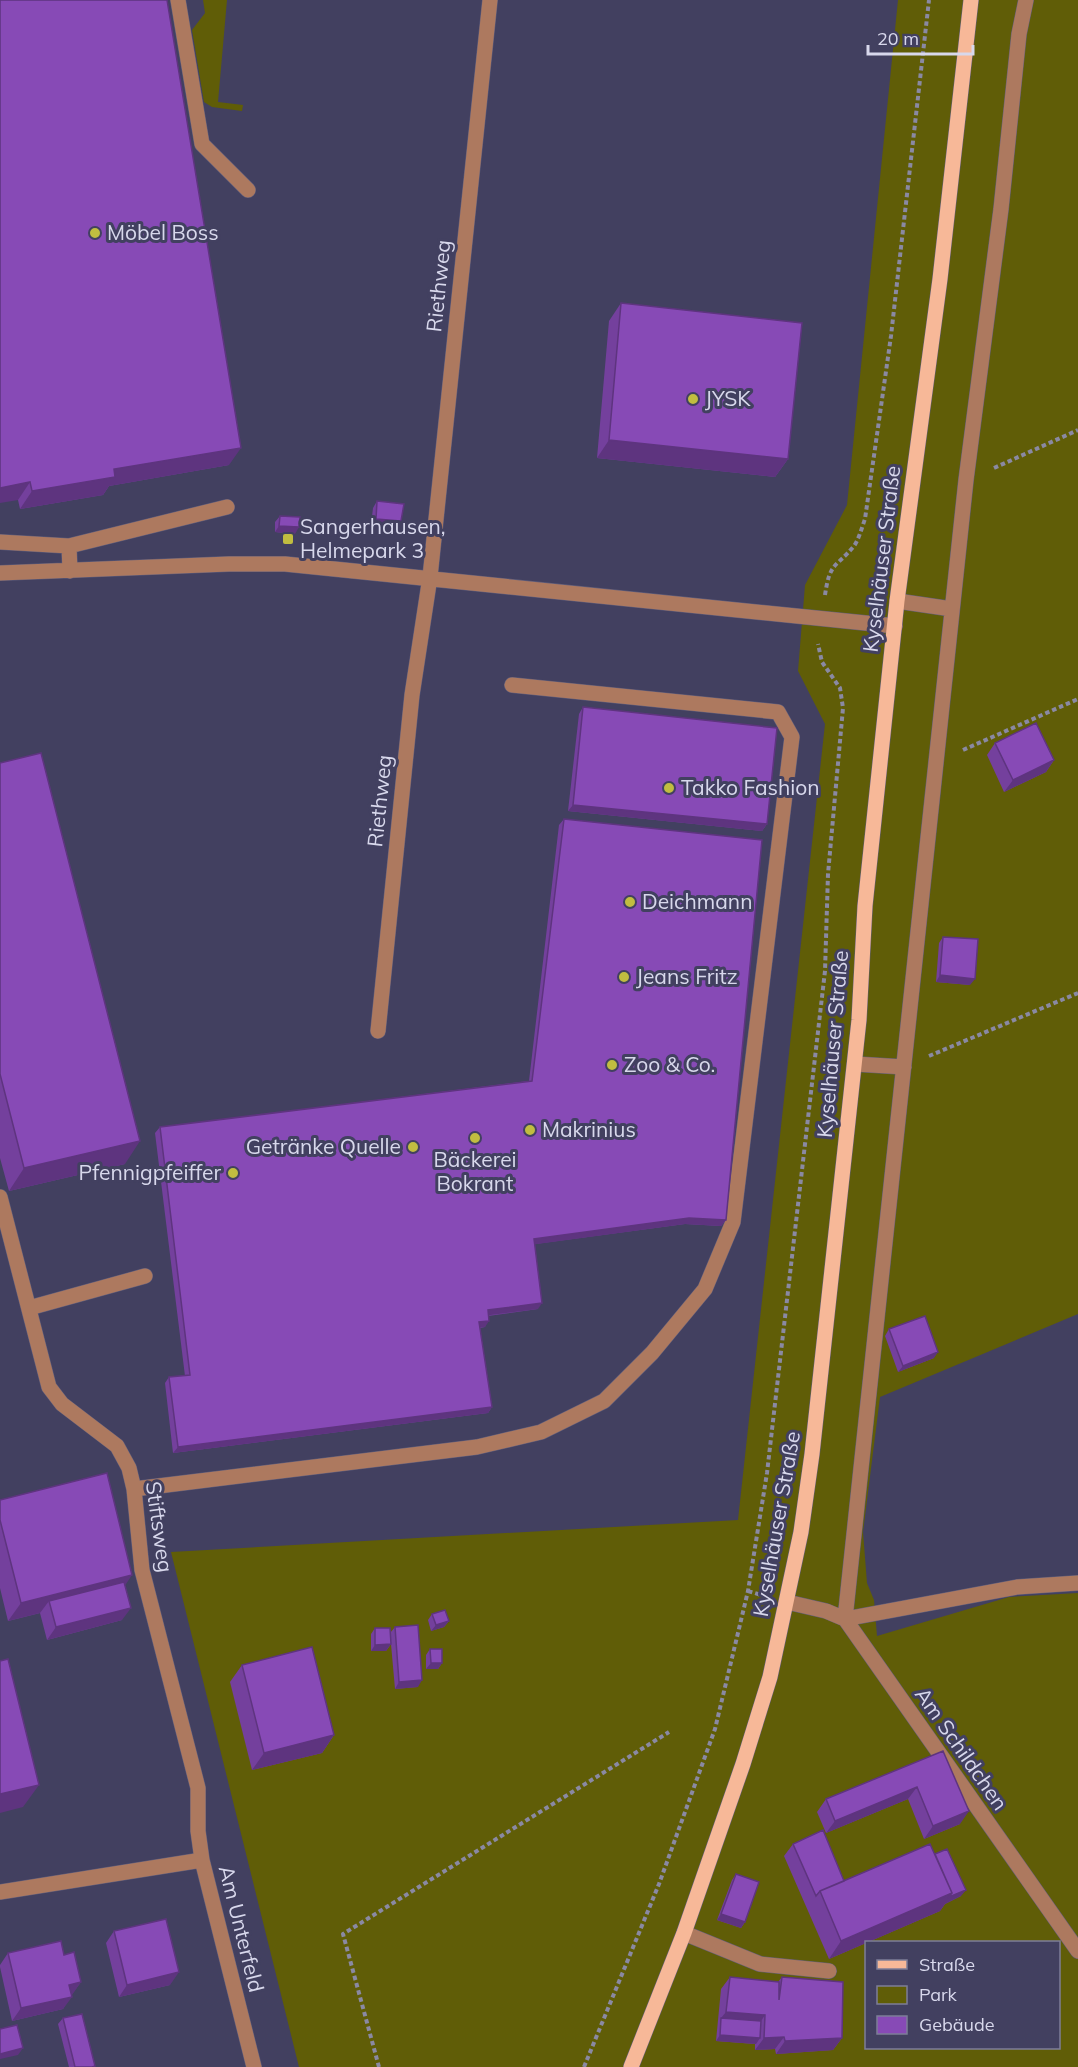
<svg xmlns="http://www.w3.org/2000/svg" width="1078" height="2067" viewBox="0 0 1078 2067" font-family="Mulish,sans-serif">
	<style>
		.green { fill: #605d07; fill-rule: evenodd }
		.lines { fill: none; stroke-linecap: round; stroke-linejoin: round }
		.minor-casing { stroke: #605e7c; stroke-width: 16 }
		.major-casing { stroke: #605e7c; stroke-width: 16 }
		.path { stroke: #8a89a3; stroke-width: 4; stroke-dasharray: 4.5 3; stroke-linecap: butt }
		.minor { stroke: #ad795f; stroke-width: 15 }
		.major { stroke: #f7b898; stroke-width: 15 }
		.wall { fill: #74409d }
		.shaded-wall { fill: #5e347f }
		.building { fill: #874ab6; stroke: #5e347f; stroke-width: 1.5 }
		.poi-dot { fill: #c1bd40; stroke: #424060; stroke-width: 2 }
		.labels { text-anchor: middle; stroke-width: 6; stroke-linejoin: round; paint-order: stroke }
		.poi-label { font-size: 21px; fill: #d8d8ec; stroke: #424060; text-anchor: start }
		.street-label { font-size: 21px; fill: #d8d8ec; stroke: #424060 }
	</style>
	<rect width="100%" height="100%" fill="#424060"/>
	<!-- green -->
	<path class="green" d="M203 0H227L218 102 243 105 242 111 212 107 204 102 192 30 205 13Z
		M898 0H1078V1314L880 1397 863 1532 867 1583 874 1600 877 1636 1009 1597 1078 1593V2067H299L171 1552 738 1520 825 724 798 671 805 585 847 505ZM866 1942H1058V2048H866Z"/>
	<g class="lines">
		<defs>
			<path id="minor" d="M178 0 202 144 248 190
				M1026 0 1019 34 1001 209 966 480 845 1619 1017 1587 1078 1583
				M0 542 69 546
				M70 571 69 546 227 507
				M0 573 229 564H285L895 626
				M897 601 952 609
				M378 1031 412 695 430 577 490 0
				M855 1064 904 1067
				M0 1197 49 1387 62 1404 117 1446 129 1468 134 1489 142 1570 198 1788V1831L202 1860 254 2067
				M29 1308 145 1276
				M134 1489 477 1447 541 1432 604 1401 652 1353 705 1289 733 1222 792 737 778 712 512 685
				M787 1602 826 1611 845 1619 1078 1951
				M0 1892 202 1860
				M684 1933 760 1964 829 1971"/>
			<path id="major" d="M631 2067 684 1933 743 1764 770 1677 801 1532 812 1454 859 1020 865 906 897 601 940 279 971 0"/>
		</defs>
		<!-- minor casing -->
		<use href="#minor" class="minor-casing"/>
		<!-- major casing -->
		<use href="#major" class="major-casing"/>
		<!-- path -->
		<path class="path" d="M994 468 1078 430
			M825 595C830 561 836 568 854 546 859 539 862 527 865 519L891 336 929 0
			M963 750 1078 699
			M929 1056 1078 993
			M748 1591 761 1595
			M379 2067 343 1934 669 1732
			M584 2067 659 1884 715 1729 748 1591 767 1473 825 971 828 874 843 708 840 688 822 662 818 644"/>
		<!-- minor -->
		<use href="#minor" class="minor"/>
		<!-- major -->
		<use href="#major" class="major"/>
	</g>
	<!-- wall -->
	<path class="wall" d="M0 0 229 465 109 486 103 495 20 509 18 500Z
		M621 303 788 459 775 477 597 458 609 321Z
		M377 501 397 527 371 525 373 508Z
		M280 516 295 534 275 532V522Z
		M583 707 767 824 762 831 568 811 579 714Z
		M995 743 1054 760 1046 772 1004 792 987 755Z
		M0 763 125 1164 9 1191 0 1158Z
		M564 819 726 1220 721 1226 685 1224 535 1244 538 1309 488 1316 485 1327 480 1328 492 1407 488 1413 173 1453 165 1383 169 1377 185 1376 155 1133 160 1127 529 1081 559 825Z
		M943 937 970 985 936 982 939 943Z
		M889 1329 934 1358 898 1372 885 1336Z
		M0 1500 125 1585 122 1620 47 1640 40 1613 8 1621 0 1588Z
		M432 1614 449 1621 444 1627 431 1631 428 1620Z
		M395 1627 418 1687 395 1689 390 1633Z
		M375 1628 391 1644 386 1651H371V1634Z
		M430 1649 442 1663 438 1669H426V1655Z
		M242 1665 334 1735 322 1753 252 1770 230 1682Z
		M943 1751 960 1824 924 1839 908 1799 826 1833 817 1812 826 1799Z
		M793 1844 844 1881 935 1855 961 1896 945 1904 940 1911 829 1959 784 1856Z
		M736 1874 745 1922 741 1928 717 1920 732 1880Z
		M114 1931 170 1985 119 1997 106 1943Z
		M8 1953 64 1955 81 1982 71 1995 63 2009 12 2021 0 1967V1965Z
		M730 1977 778 1982 782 1977 842 2038 833 2050 776 2054 775 2049 755 2050V2044L716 2041 721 1989Z
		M63 2018 94 2067H69L58 2024Z"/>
	<!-- shaded-wall -->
	<path class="shaded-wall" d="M609 440 788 459 775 477 597 458Z
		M241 448 229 465 109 486 103 495 20 509 32 491 114 469Z
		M30 482 18 500 0 503V488Z
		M376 519 401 521 397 527 371 525Z
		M279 526 299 527 295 534 275 532Z
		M1054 760 1046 772 1004 792 1013 780Z
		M573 805 767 824 762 831 568 811Z
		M940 975 975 979 970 985 936 982Z
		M140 1141 125 1164 9 1191 24 1168Z
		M689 1218 726 1220 721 1226 685 1224 530 1245 534 1239Z
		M542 1303 538 1309 483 1316 488 1310Z
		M489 1321 485 1327 474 1328 479 1322Z
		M938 1352 934 1358 898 1372 903 1366Z
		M492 1407 488 1413 173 1453 178 1447Z
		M132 1575 120 1593 49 1601 40 1613 8 1621 21 1603Z
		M131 1608 122 1620 47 1640 56 1627Z
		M449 1621 444 1627 431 1631 436 1625Z
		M391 1644 386 1651H371L375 1645Z
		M431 1663H442L438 1669H426Z
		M422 1680 418 1687 395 1689 399 1682Z
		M334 1735 322 1753 252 1770 264 1753Z
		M39 1785 23 1807 0 1813V1794Z
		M917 1787 908 1799 826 1833 835 1821Z
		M969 1811 960 1824 924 1839 933 1826Z
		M966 1890 961 1896 945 1904 940 1911 829 1959 841 1941 952 1893Z
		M721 1914 745 1922 741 1928 717 1920Z
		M179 1972 170 1985 119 1997 127 1985Z
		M81 1982 72 1995 61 1997 69 1985Z
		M72 1997 63 2009 12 2021 21 2008Z
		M726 2012 765 2015 757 2027 721 2018Z
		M720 2035 760 2038 756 2044 716 2041Z
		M784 2037 775 2049 755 2050 764 2038Z
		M842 2038 833 2050 776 2054 785 2041Z
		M23 2048 18 2055 0 2059V2054Z"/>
	<!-- building -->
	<path class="building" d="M0 0H167L241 448 114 469 115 477 32 491 30 482 0 488Z
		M621 303 802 323 788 459 609 440Z
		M377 501 404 504 401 521 376 519Z
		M280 516 300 517 299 527 279 526Z
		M583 707 777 728 767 824 573 805Z
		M1036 723 1054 760 1013 780 995 743Z
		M41 753 140 1141 24 1168 0 1074V763Z
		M564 819 762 840 726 1220 689 1218 534 1239 542 1303 488 1310 489 1321 479 1322 492 1407 178 1447 169 1377 190 1375 160 1127 532 1081Z
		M943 937 978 939 975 979 940 975Z
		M925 1316 938 1352 903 1366 889 1329Z
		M107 1473 132 1575 21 1603 0 1520V1500Z
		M124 1582 131 1608 56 1627 49 1601Z
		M445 1610 449 1621 436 1625 432 1614Z
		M418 1625 422 1680 399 1682 395 1627Z
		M375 1628H390L391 1644 375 1645Z
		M312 1647 334 1735 264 1753 242 1665Z
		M430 1649H442V1663H431Z
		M8 1659 39 1785 0 1794V1661Z
		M943 1751 969 1811 933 1826 917 1787 835 1821 826 1799Z
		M823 1830 844 1881 820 1891 816 1896 793 1844Z
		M930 1844 952 1893 841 1941 820 1891Z
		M947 1849 966 1890 949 1897 952 1893 935 1854Z
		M736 1874 759 1882 745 1922 721 1914Z
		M166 1919 179 1972 127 1985 114 1931Z
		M61 1941 64 1955 74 1952 81 1982 69 1985 72 1997 21 2008 8 1953Z
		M730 1977 779 1982V2000L782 1977 843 1982 842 2038 785 2041 784 2037 764 2038 765 2015 726 2012Z
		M82 2014 95 2066 92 2067H75L63 2018Z
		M721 2018 761 2021 760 2038 720 2035Z
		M17 2025 23 2048 0 2054V2029Z"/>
	<!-- markers -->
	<g class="poi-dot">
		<circle cx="95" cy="233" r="6"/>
		<circle cx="693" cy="399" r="6"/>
		<rect x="282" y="533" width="12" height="12" rx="3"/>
		<circle cx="669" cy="788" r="6"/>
		<circle cx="630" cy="902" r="6"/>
		<circle cx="624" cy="977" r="6"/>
		<circle cx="612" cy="1065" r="6"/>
		<circle cx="530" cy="1130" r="6"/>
		<circle cx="475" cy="1138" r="6"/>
		<circle cx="413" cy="1147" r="6"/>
		<circle cx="233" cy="1173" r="6"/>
	</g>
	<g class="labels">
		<!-- poi labels -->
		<g class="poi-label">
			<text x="107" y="240">Möbel Boss</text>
			<text x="705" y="406">JYSK</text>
			<text x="300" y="534">Sangerhausen,<tspan x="300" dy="24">Helmepark 3</tspan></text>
			<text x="681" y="795">Takko Fashion</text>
			<text x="642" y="909">Deichmann</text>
			<text x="636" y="984">Jeans Fritz</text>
			<text x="624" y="1072">Zoo &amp; Co.</text>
			<text x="542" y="1137">Makrinius</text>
			<text x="401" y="1154" text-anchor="end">Getränke Quelle</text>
			<text x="475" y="1167" text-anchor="middle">Bäckerei<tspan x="475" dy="24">Bokrant</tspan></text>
			<text x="221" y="1180" text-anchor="end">Pfennigpfeiffer</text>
		</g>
		<!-- street labels -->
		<g class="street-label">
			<text transform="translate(439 286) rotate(-84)" y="7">Riethweg</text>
			<text transform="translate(882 559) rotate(-83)" y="7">Kyselhäuser Straße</text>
			<text transform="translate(380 801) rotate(-84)" y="7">Riethweg</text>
			<text transform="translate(833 1044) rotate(-85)" y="7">Kyselhäuser Straße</text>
			<text transform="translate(777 1524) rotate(-80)" y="7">Kyselhäuser Straße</text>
			<text transform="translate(159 1527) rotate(82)" y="7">Stiftsweg</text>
			<text transform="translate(961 1749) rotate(55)" y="7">Am Schildchen</text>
			<text transform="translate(241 1929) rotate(76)" y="7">Am Unterfeld</text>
		</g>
	</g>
	<!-- legend -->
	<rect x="865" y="1941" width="195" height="108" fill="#424060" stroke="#7e7d98" stroke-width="1.5"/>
	<rect x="877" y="1960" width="30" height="9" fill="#f7b898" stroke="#7e7d98" stroke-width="1.5"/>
	<text x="919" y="1971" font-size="18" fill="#d8d8ec">Straße</text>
	<rect x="877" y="1986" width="30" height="18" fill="#605d07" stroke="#7e7d98" stroke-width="1.5"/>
	<text x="919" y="2001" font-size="18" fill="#d8d8ec">Park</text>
	<rect x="877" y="2016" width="30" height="18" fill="#874ab6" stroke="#7e7d98" stroke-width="1.5"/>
	<text x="919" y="2031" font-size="18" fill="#d8d8ec">Gebäude</text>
	<!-- scale -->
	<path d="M868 45v9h105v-9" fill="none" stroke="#d8d8ec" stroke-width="3"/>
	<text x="877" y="45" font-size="18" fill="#d8d8ec" stroke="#424060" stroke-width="4.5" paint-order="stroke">20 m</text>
</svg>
